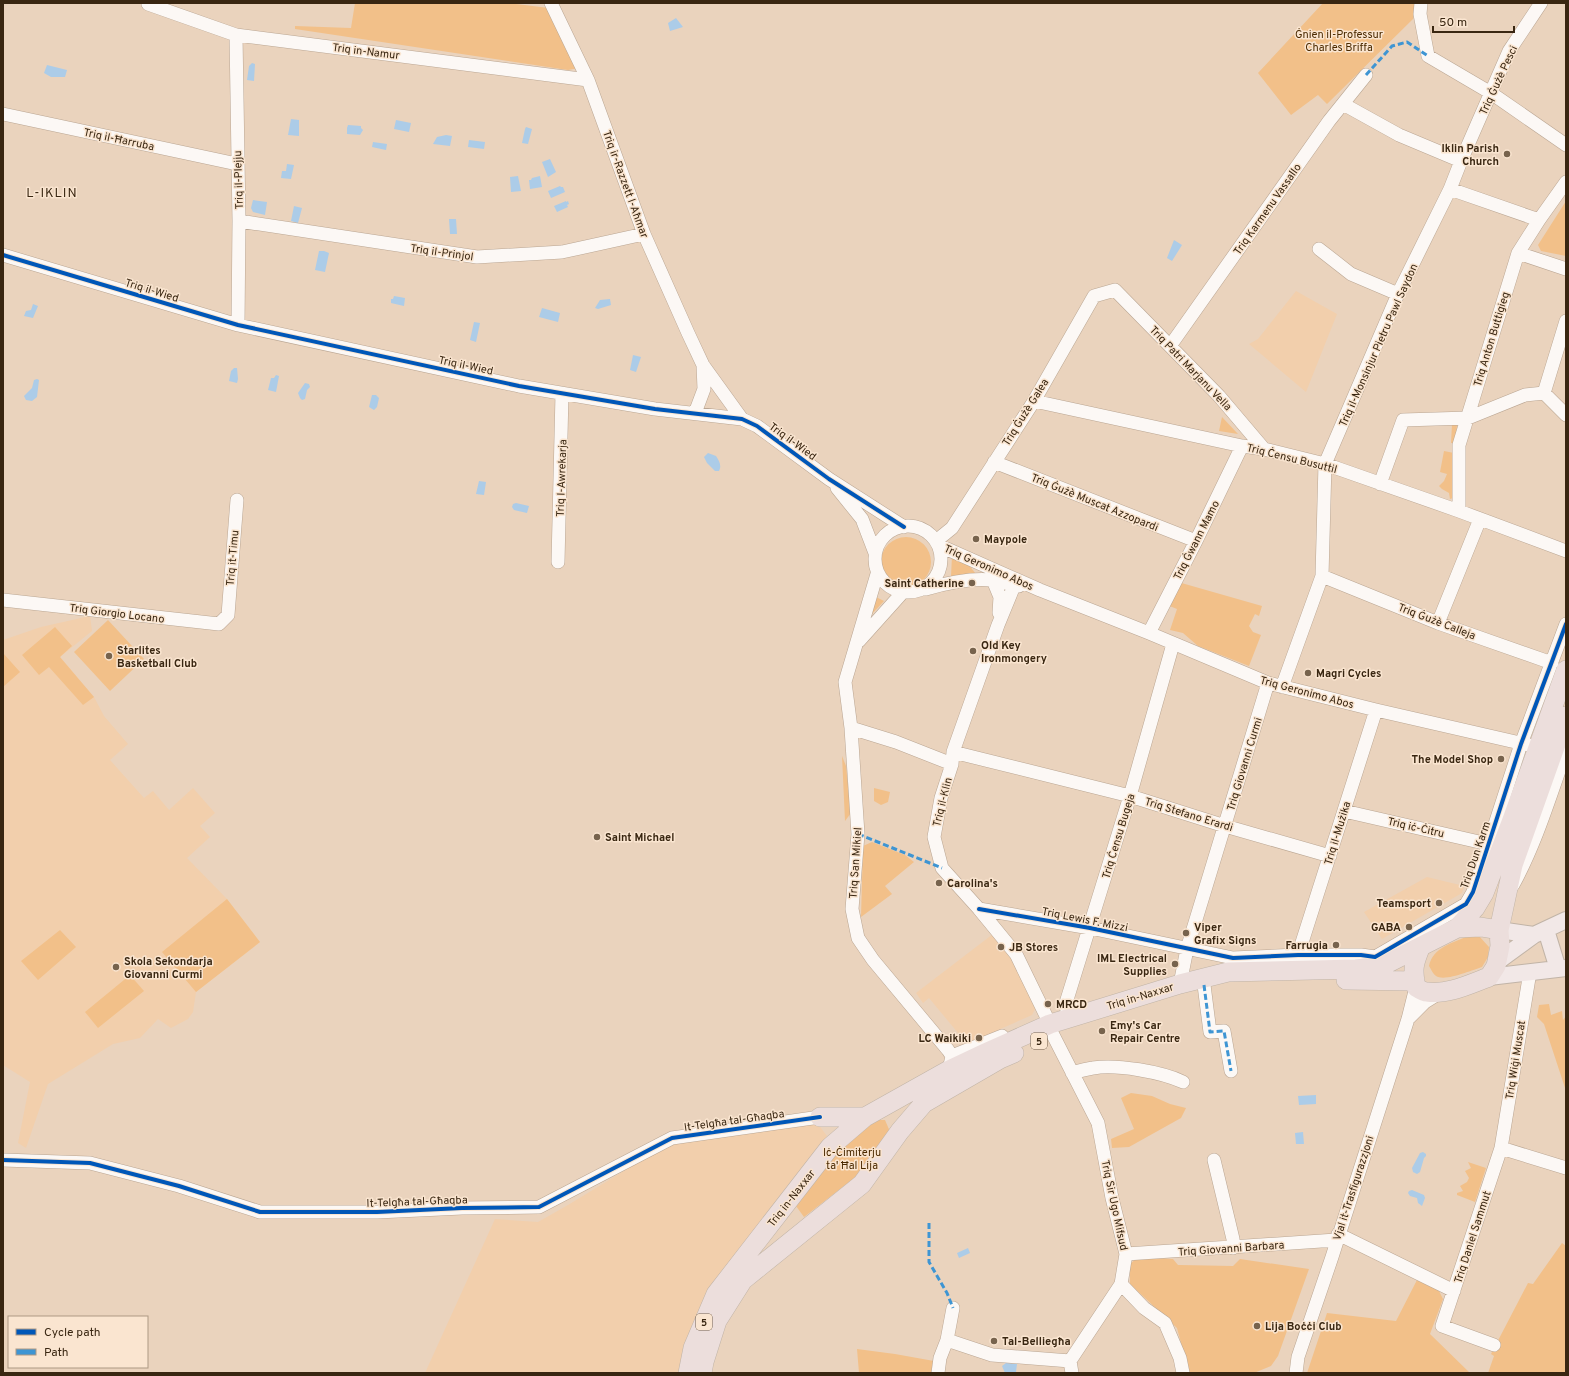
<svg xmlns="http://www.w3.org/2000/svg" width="1569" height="1376" viewBox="0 0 1569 1376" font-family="Overpass,sans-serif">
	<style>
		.built { fill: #f2cfac }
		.green { fill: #f2c089 }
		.water { fill: #accce8 }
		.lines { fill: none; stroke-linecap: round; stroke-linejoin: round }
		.minor-casing { stroke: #baa693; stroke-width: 14 }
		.major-casing { stroke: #c1b4a7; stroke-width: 18 }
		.highway-casing { stroke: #c1b4a7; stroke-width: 20 }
		.minor { stroke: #fcf8f5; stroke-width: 13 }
		.major { stroke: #f2e8e7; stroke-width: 16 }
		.highway { stroke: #ecdedc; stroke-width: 19 }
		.quiet { stroke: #3e95d3; stroke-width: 3; stroke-dasharray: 6 3; stroke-linecap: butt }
		.cycleway-casing { stroke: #fae5d0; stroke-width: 6 }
		.cycleway { stroke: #0057b8; stroke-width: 4 }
		.poi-dot { fill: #77634d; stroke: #fae5d0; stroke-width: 1.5 }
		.labels { text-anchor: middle; stroke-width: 3; stroke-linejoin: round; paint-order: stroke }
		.shield { fill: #fae5d0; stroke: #735f4a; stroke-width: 1 }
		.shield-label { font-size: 10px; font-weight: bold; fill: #392611 }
		.park-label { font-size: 11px; fill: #4b2a00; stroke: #fae5d0 }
		.street-label { font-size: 11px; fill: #392611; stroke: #fae5d0 }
		.poi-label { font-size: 11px; font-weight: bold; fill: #392611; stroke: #fae5d0; text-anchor: start }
		.quarter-label { font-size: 13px; letter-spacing: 1px; fill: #392611; stroke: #fae5d0 }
	</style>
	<rect width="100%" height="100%" fill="#ead3bd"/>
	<!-- built -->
	<path class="built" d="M1296 291 1337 314 1306 392 1249 344 1258 339Z
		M90 616 92 631 60 657 94 697 104 716 128 744 110 760 144 798 153 791 169 810 193 788 215 813 200 826 210 837 187 858 227 899 260 942 196 992 193 1012 188 1019 171 1028 158 1019 140 1038 113 1044 48 1084 26 1148 18 1143 30 1082 3 1065V640L41 627Z
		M1427 877 1464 886 1462 893 1382 939 1364 912Z
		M993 934 1011 959 1036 1007 1032 1015 971 1042 963 1039 929 998 923 1003 916 993Z
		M818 1124 827 1136 703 1317 685 1373H425L495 1219 538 1222 568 1205 670 1143Z"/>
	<!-- green -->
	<path class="green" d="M355 3H507L549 8 579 68 568 70 295 29V26L351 28Z
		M1323 3H1415L1413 19 1327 104 1318 95 1291 115 1258 73Z
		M1566 201V256L1541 251 1538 245Z
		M1222 417 1238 434 1219 431Z
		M1452 424H1457L1456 443H1451Z
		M1444 451 1454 453 1453 498 1450 499 1449 493 1442 489 1439 486 1444 481 1447 474 1440 472Z
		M881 562a25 25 0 1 1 50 0a25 25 0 1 1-50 0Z
		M952 556 968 564 976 574 951 576Z
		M1178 582 1262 606 1259 616 1255 614 1249 626 1253 632 1261 635 1249 666 1198 646 1183 633 1170 630 1177 609 1167 605Z
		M876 597 884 601 871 615Z
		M108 620 144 659 110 691 74 652Z
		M55 627 72 646 60 657 94 697 83 705 49 667 39 675 22 655Z
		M3 653 20 672 3 687Z
		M842 756 846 766 851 813 845 821Z
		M874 788 890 792 888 802 881 805 874 801Z
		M872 842 905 855 914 862 885 886 892 894 861 917 863 846Z
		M227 899 260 942 196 992 162 952Z
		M60 930 76 947 38 980 21 961Z
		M1468 936H1479L1489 947 1488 957 1482 967C1472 970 1445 982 1436 976 1433 974 1431 969 1429 966 1433 947 1453 943 1468 936Z
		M130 975 144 991 98 1028 85 1012Z
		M1549 1004 1551 1015 1562 1011 1563 1020 1566 1016V1091L1544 1024 1537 1017 1539 1005Z
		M1131 1093 1152 1096 1170 1104 1186 1108 1181 1118 1129 1147 1112 1148 1111 1139 1134 1129 1121 1098Z
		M871 1120H885L891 1134 862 1172 804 1217 796 1206 826 1164Z
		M1468 1162 1486 1168 1475 1202 1457 1195V1193L1463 1191 1460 1186 1467 1182 1469 1178 1465 1171 1471 1168Z
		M1562 1243 1566 1246V1373H1488L1494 1356 1491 1354 1528 1283 1533 1284Z
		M1138 1257 1173 1259 1178 1265H1180L1233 1266 1240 1259 1309 1269 1278 1356 1271 1366 1254 1373H1189L1177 1328 1130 1284V1264Z
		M1417 1280 1438 1289 1443 1299 1430 1334 1470 1373H1307L1327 1313 1396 1321Z
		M857 1349 895 1354 934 1361 933 1373H859Z"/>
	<!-- water -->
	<path class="water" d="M676 18 683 27 670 31 668 23Z
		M252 63 255 64 254 81 247 80 249 66Z
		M47 65 67 70 65 77H51L44 73Z
		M291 119 299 120V136L288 135Z
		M396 120 411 123 409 132 394 129Z
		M348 125 361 126V128L363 130 360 135 347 134V128Z
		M526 127 532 129 528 144 522 143 525 129Z
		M446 135 452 136 450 146 433 144 437 137Z
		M469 140 485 142 484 149 468 147Z
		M373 142 387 144 386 150 372 147Z
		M550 159 556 172 548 177 542 162Z
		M287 164 294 165 291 179 281 178 282 171H286Z
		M518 176 521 191 511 192 510 177Z
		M540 176 542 187 530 189 529 180H531L532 178Z
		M560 186 561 187H563L565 192 551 198 548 191Z
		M253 200 267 202 265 215 253 212 251 208Z
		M566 201V202L568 201 569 204 567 205 568 207 557 212 554 206Z
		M294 206 302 208 298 223 291 221Z
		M456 219 457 234H450L449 219Z
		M1174 240 1182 245 1172 261 1167 258Z
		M319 251H324L329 253 325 272 315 270Z
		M394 296 405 298 404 306 391 303V299H393Z
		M610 299 611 305 598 309 595 308 600 300Z
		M33 304 38 306 33 318 24 316 26 311 31 310Z
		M542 308 560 313 558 322 539 317Z
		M474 322 480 323 476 342 470 340Z
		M633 355 641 357 636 372 630 370Z
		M234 368H237L238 379 237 383 229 381 231 371Z
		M276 375 279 376 276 392 268 390 271 378H274Z
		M37 379 39 380 37 397 32 401 26 400 24 396 32 388 34 380Z
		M305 383 309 384 310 387 307 390 305 399 302 400 300 398 298 393Z
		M372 395H376L379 398 377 407 374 410 369 407Z
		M708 453 716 456C719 461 722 465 719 471H715L707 463 704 457Z
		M479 481 486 482 484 495 476 494Z
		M516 503 529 506 527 513 514 510 512 507 513 504Z
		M1316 1095V1104L1299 1105 1298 1096Z
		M1303 1132 1304 1144H1296L1295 1133Z
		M1423 1152 1426 1154V1156L1424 1158 1420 1172 1417 1174 1413 1172 1412 1168 1420 1153Z
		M1412 1190 1424 1195 1425 1198 1422 1206 1418 1203 1417 1198 1410 1196 1408 1193 1409 1191Z
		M968 1248 970 1253 959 1258 957 1253Z
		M1006 1363 1017 1364 1016 1372 1005 1373 1002 1366Z"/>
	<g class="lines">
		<defs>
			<path id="minor" d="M551 3 588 80 644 234 688 333 703 365 742 419
				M1421 3 1420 14 1428 56 1491 93 1566 145
				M148 4 236 35 588 80
				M236 35 239 221 238 325
				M1343 104 1399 135 1461 161
				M3 114 237 164
				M1450 189 1539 220
				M239 221 477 257 562 252 644 234
				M1319 249 1351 274 1398 294
				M1518 253 1566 269
				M3 255 238 325 519 386 655 409 742 419 757 426 829 479 904 527
				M1170 346 1329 121 1366 75
				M1544 393 1566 321
				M1034 401 1242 446 1264 449 1325 464 1459 511 1566 551
				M695 413 704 389 703 365
				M994 462 1196 541
				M1380 484 1403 420 1468 418 1525 395 1544 393 1566 415
				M837 488 862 519 875 553
				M1459 511V445L1518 253 1539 220 1566 182
				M875 559a33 33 0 1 1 66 0a33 33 0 1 1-66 0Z
				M936 541 952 528 1034 401 1094 296 1115 290 1219 396 1264 449
				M938 545 1040 590 1149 633 1268 683 1376 710 1529 745
				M558 562 562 394
				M877 574 845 682 851 728 858 834 852 909 858 938 873 960 948 1050 952 1056 949 1070
				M1322 576 1438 623 1552 663
				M993 580 1000 597 999 613
				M1014 586 998 625 953 752 952 764 941 798 934 837 942 868 979 909 1016 954 1050 1024
				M926 589C947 583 969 578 991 580 1000 581 1009 585 1019 586
				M3 600 219 624 228 615 237 500
				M1438 623 1480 519
				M1149 633 1196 541 1242 446
				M859 641 903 592
				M1282 687 1322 576 1325 464 1398 294 1450 189 1461 161 1509 51 1541 3
				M851 728 896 742 952 764
				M953 752 1130 796 1225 826 1330 856
				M1344 811 1488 844
				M1513 885C1536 843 1550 796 1566 751
				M979 909 1090 928 1233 958 1298 955H1361L1375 957 1466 904 1473 892 1521 744 1566 624
				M1298 955 1376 710
				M1180 984 1187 949 1268 683
				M1204 985 1210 1032 1224 1031 1231 1071
				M1087 1011 1065 1006 1130 796 1173 644
				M1408 1019 1425 1002 1441 992
				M1052 1033 1098 1123 1112 1198 1126 1254 1121 1284 1070 1361 1072 1373
				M957 1054 1002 1036
				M1072 1073C1079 1071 1086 1069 1093 1068 1117 1064 1162 1072 1183 1082
				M1501 1148 1566 1168
				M3 1160 90 1163 179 1186 260 1212H377L462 1208 539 1207 672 1138 820 1117
				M1214 1160 1233 1239V1248
				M1338 1234 1454 1291
				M1126 1254 1336 1240
				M1121 1284 1144 1308 1165 1323 1180 1358 1183 1373
				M947 1340 992 1355 1070 1361
				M1494 1345 1442 1326 1501 1148 1530 972
				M938 1373 940 1358 947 1340 953 1308
				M1296 1373 1298 1357 1332 1257 1408 1019 1416 987"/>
			<path id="major" d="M1499 930 1534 935
				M1546 930 1558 969
				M1497 962 1534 935 1566 920
				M1489 977 1566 968"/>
			<path id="highway" d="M1457 928 1475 908 1484 893 1512 820 1566 670
				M1421 946C1414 963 1412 968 1416 987 1419 989 1423 992 1427 992 1448 995 1470 984 1489 977L1496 966 1500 946 1499 930 1513 865 1566 716
				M1346 980 1415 981
				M820 1117H865
				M688 1373 693 1348 716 1294 830 1147 865 1117 949 1070 985 1053 1050 1024 1180 984 1228 972 1356 969 1382 966 1457 928 1481 927 1499 930
				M702 1373 704 1362 717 1321 743 1280 862 1184 900 1131 924 1103 1000 1059 1014 1053"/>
		</defs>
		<!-- minor casing -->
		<use href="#minor" class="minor-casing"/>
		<!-- major casing -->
		<use href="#major" class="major-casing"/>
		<!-- highway casing -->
		<use href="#highway" class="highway-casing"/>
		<!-- minor -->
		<use href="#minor" class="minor"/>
		<!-- major -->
		<use href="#major" class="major"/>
		<!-- highway -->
		<use href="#highway" class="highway"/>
		<!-- quiet -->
		<path class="quiet" d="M1366 75 1392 46 1407 42 1428 56
			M858 834 942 868
			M1204 985 1210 1032 1224 1031 1231 1071
			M929 1223V1262L947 1293 953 1308"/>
		<defs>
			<path id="cycleway" d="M3 255 238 325 519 386 655 409 742 419 757 426 829 479 904 527
				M979 909 1090 928 1233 958 1298 955H1361L1375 957 1466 904 1473 892 1521 744 1566 624
				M3 1160 90 1163 179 1186 260 1212H377L462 1208 539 1207 672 1138 820 1117"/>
		</defs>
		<!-- cycleway casing -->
		<use href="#cycleway" class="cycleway-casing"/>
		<!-- cycleway -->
		<use href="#cycleway" class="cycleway"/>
	</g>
	<!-- markers -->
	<g class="poi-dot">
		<circle cx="1507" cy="154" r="4"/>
		<circle cx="976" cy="539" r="4"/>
		<circle cx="972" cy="583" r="4"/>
		<circle cx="973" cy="651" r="4"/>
		<circle cx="109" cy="656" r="4"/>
		<circle cx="1308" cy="673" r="4"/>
		<circle cx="1501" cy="759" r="4"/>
		<circle cx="597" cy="837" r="4"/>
		<circle cx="939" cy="883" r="4"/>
		<circle cx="1439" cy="903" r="4"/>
		<circle cx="1409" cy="927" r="4"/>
		<circle cx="1186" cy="933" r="4"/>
		<circle cx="1336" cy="945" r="4"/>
		<circle cx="1001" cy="947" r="4"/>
		<circle cx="1175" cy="964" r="4"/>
		<circle cx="116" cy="967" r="4"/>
		<circle cx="1048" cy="1004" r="4"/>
		<circle cx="1102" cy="1031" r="4"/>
		<circle cx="979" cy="1038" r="4"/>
		<circle cx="1257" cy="1326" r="4"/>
		<circle cx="994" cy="1341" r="4"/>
	</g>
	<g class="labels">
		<!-- shield labels -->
		<g class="shield">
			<rect x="1031" y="1033" width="16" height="16" rx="3"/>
			<rect x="696" y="1314" width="16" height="16" rx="3"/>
		</g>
		<g class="shield-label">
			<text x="1039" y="1045">5</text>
			<text x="704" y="1326">5</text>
		</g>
		<!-- park labels -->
		<g class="park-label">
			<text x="1339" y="38">Ġnien il-Professur<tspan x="1339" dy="13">Charles Briffa</tspan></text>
			<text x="852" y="1156">Iċ-Ċimiterju<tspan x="852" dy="13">ta' Ħal Lija</tspan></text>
		</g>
		<!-- street labels -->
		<g class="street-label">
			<text transform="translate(366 51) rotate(7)" y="4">Triq in-Namur</text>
			<text transform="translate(1498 80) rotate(-65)" y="4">Triq Ġużè Pesci</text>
			<text transform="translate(119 139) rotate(12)" y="4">Triq il-Ħarruba</text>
			<text transform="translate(238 180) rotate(-92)" y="4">Triq il-Plejju</text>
			<text transform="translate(626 184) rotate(70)" y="4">Triq ir-Razzett l-Aħmar</text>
			<text transform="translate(1267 209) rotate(-55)" y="4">Triq Karmenu Vassallo</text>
			<text transform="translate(442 252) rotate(8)" y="4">Triq il-Prinjol</text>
			<text transform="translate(152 290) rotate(17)" y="4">Triq il-Wied</text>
			<text transform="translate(1491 339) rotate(-73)" y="4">Triq Anton Buttigieg</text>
			<text transform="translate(1378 345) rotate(-66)" y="4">Triq il-Monsinjur Pietru Pawl Saydon</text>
			<text transform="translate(466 365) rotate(12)" y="4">Triq il-Wied</text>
			<text transform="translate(1191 368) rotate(46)" y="4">Triq Patri Marjanu Vella</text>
			<text transform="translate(1025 412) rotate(-58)" y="4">Triq Ġużè Galea</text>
			<text transform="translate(793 441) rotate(36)" y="4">Triq il-Wied</text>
			<text transform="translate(1292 458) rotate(14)" y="4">Triq Ċensu Busuttil</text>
			<text transform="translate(561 478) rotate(-88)" y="4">Triq l-Awrekarja</text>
			<text transform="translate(1095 502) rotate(22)" y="4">Triq Ġużè Muscat Azzopardi</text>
			<text transform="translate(1196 540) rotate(-63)" y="4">Triq Ġwann Mamo</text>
			<text transform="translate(232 558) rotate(-85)" y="4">Triq it-Timu</text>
			<text transform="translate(989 567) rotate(24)" y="4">Triq Geronimo Abos</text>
			<text transform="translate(117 613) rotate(7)" y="4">Triq Giorgio Locano</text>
			<text transform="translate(1437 621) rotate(21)" y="4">Triq Ġużè Calleja</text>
			<text transform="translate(1307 692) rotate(15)" y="4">Triq Geronimo Abos</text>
			<text transform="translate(1244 764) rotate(-73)" y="4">Triq Giovanni Curmi</text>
			<text transform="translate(942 802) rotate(-76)" y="4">Triq il-Klin</text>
			<text transform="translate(1189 814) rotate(17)" y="4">Triq Stefano Erardi</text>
			<text transform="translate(1416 827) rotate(13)" y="4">Triq iċ-Ċitru</text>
			<text transform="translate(1337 833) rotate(-73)" y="4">Triq il-Mużika</text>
			<text transform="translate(1118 836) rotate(-73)" y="4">Triq Ċensu Bugeja</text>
			<text transform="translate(1475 855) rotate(-71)" y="4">Triq Dun Karm</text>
			<text transform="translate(855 863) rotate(-86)" y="4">Triq San Mikiel</text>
			<text transform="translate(1085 919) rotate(11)" y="4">Triq Lewis F. Mizzi</text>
			<text transform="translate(1140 996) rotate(-17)" y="4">Triq in-Naxxar</text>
			<text transform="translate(1515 1060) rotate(-81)" y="4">Triq Wiġi Muscat</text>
			<text transform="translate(734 1120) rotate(-8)" y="4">It-Telgħa tal-Għaqba</text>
			<text transform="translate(1353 1188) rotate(-72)" y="4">Vjal it-Trasfigurazzjoni</text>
			<text transform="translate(791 1198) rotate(-52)" y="4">Triq in-Naxxar</text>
			<text transform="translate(417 1201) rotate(-2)" y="4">It-Telgħa tal-Għaqba</text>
			<text transform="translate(1115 1205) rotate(78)" y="4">Triq Sir Ugo Mifsud</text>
			<text transform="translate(1472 1237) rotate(-72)" y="4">Triq Daniel Sammut</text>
			<text transform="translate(1231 1248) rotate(-4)" y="4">Triq Giovanni Barbara</text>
		</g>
		<!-- poi labels -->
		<g class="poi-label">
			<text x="1499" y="152" text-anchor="end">Iklin Parish<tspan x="1499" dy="13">Church</tspan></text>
			<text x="984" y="543">Maypole</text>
			<text x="964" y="587" text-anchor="end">Saint Catherine</text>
			<text x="981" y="649">Old Key<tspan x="981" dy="13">Ironmongery</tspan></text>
			<text x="117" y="654">Starlites<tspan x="117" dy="13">Basketball Club</tspan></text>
			<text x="1316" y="677">Magri Cycles</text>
			<text x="1493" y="763" text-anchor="end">The Model Shop</text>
			<text x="605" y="841">Saint Michael</text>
			<text x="947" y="887">Carolina's</text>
			<text x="1431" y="907" text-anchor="end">Teamsport</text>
			<text x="1194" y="931">Viper<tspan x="1194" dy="13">Grafix Signs</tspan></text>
			<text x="1401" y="931" text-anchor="end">GABA</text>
			<text x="1328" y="949" text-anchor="end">Farrugia</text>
			<text x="1009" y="951">JB Stores</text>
			<text x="1167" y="962" text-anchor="end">IML Electrical<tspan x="1167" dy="13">Supplies</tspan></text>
			<text x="124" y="965">Skola Sekondarja<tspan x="124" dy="13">Giovanni Curmi</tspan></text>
			<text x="1056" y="1008">MRCD</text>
			<text x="1110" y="1029">Emy's Car<tspan x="1110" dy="13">Repair Centre</tspan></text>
			<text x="971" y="1042" text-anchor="end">LC Waikiki</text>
			<text x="1265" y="1330">Lija Boċċi Club</text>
			<text x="1002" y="1345">Tal-Belliegħa</text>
		</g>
		<!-- quarter labels -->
		<g class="quarter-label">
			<text x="52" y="197">L-IKLIN</text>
		</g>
	</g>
	<!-- border -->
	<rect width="1569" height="1376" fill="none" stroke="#392611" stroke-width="8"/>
	<!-- legend -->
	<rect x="8" y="1316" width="140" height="52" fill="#fae5d0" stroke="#ad9984"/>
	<rect x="16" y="1329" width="20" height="6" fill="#0057b8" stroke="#ad9984"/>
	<text x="44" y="1336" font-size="12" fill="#392611">Cycle path</text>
	<rect x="16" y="1349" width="20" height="6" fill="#3e95d3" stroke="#ad9984"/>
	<text x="44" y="1356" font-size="12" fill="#392611">Path</text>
	<!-- scale -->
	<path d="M1433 26v6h81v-6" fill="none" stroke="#392611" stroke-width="2"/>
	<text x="1439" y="26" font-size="12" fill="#392611" stroke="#fae5d0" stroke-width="3" paint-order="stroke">50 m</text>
</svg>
